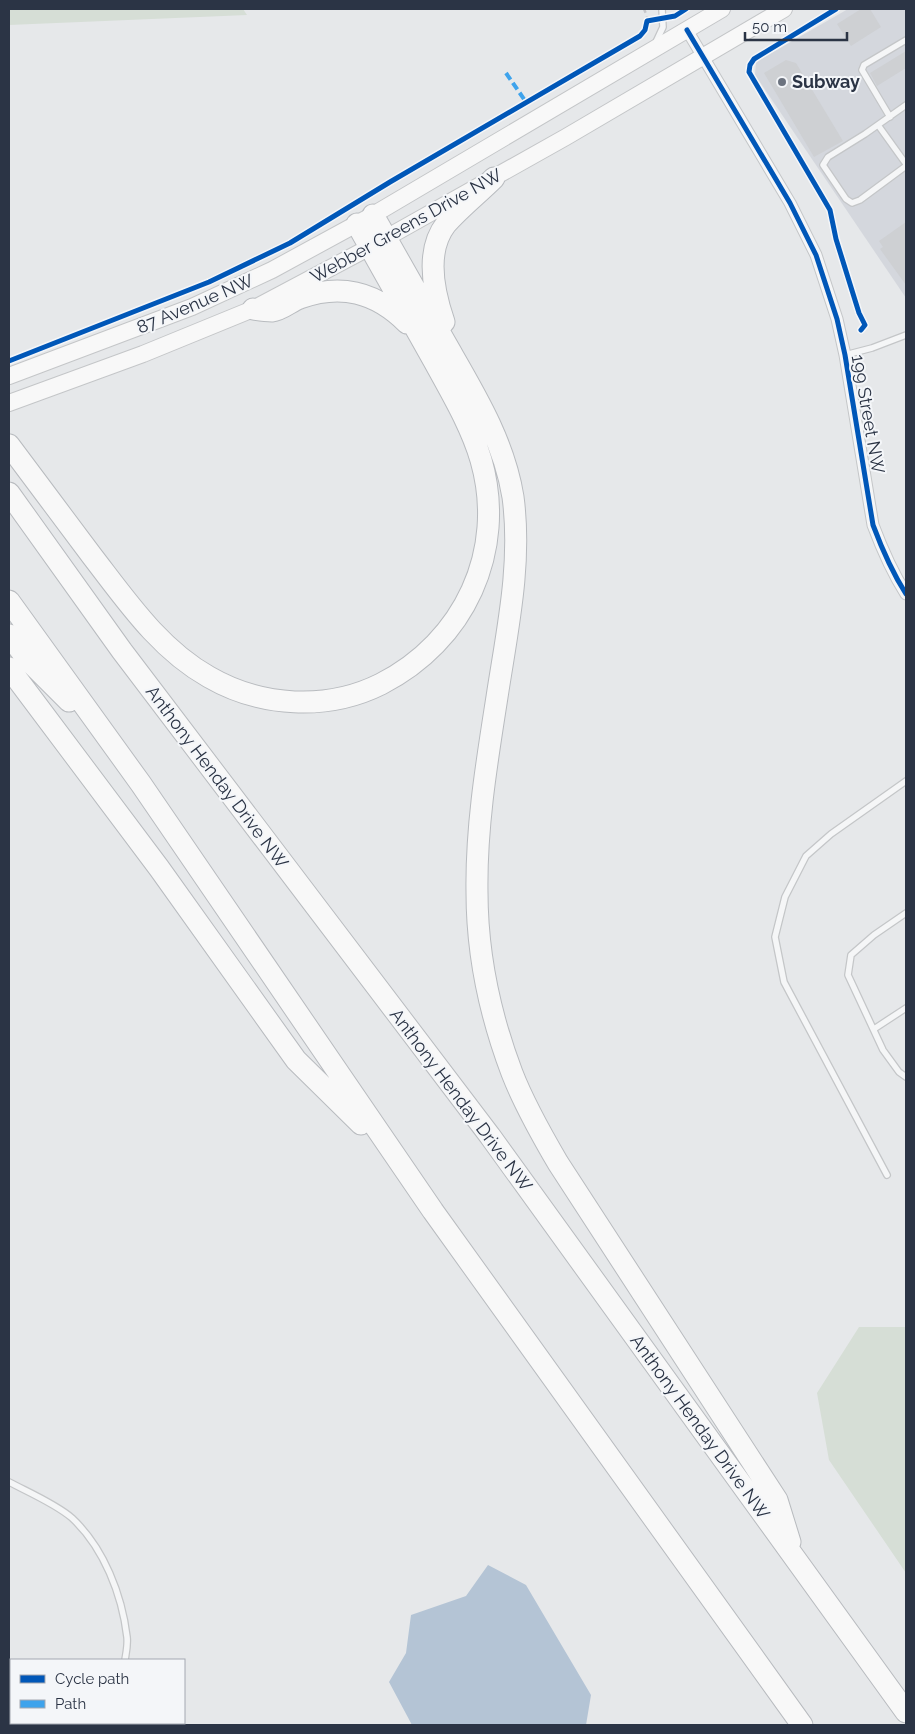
<svg xmlns="http://www.w3.org/2000/svg" width="915" height="1734" viewBox="0 0 915 1734" font-family="Raleway,sans-serif">
	<style>
		.built { fill: #d4d7dd }
		.green { fill: #d6ded6 }
		.water { fill: #b4c4d5 }
		.building { fill: #ced0d3 }
		.lines { fill: none; stroke-linecap: round; stroke-linejoin: round }
		.lane-casing { stroke: #c4c6c8; stroke-width: 8 }
		.street-casing { stroke: #c4c6c8; stroke-width: 13 }
		.secondary-casing { stroke: #c4c6c8; stroke-width: 18 }
		.highway-casing { stroke: #b8bbbf; stroke-width: 23 }
		.path { stroke: #c5c6ca; stroke-width: 2.5; stroke-dasharray: 4 4; stroke-linecap: butt }
		.lane { stroke: #f5f6f7; stroke-width: 5.5 }
		.street { stroke: #f5f6f7; stroke-width: 11 }
		.secondary { stroke: #f8f8f8; stroke-width: 16 }
		.highway { stroke: #f8f8f8; stroke-width: 21 }
		.quiet { stroke: #3ea3ec; stroke-width: 4; stroke-dasharray: 8 4; stroke-linecap: butt }
		.cycleway-casing { stroke: #f4f6f9; stroke-width: 8 }
		.cycleway { stroke: #0057b8; stroke-width: 5 }
		.poi-dot { fill: #6c737f; stroke: #f4f6f9; stroke-width: 2 }
		.labels { text-anchor: middle; stroke-width: 4; stroke-linejoin: round; paint-order: stroke }
		.poi-label { font-size: 18px; font-weight: bold; fill: #2b3445; stroke: #f4f6f9; text-anchor: start }
		.street-label { font-size: 18px; fill: #2b3445; stroke: #f4f6f9 }
	</style>
	<rect width="100%" height="100%" fill="#e6e8ea"/>
	<!-- built -->
	<path class="built" d="M848 9H906V298L755 75 756 62Z"/>
	<!-- green -->
	<path class="green" d="M9 9H243L247 15 9 25Z
		M859 1327H906V1573L829 1460 817 1393Z"/>
	<!-- water -->
	<path class="water" d="M488 1565 526 1585 591 1695 586 1725H412L389 1682 406 1653 411 1615 466 1596Z"/>
	<!-- building -->
	<path class="building" d="M861 9H870L881 27 851 46 837 24Z
		M906 51V68L877 86 870 73Z
		M786 60 796 63 843 141 814 157 764 73Z
		M906 222V285L880 249 883 247 879 241Z"/>
	<g class="lines">
		<defs>
			<path id="lane" d="M656 42 663 27 662 9
				M906 105 865 134 828 157 823 165 846 199 852 203 860 200 906 166
				M890 117 862 70 864 65 906 40
				M878 125 906 164
				M845 355 872 348 906 335
				M906 913 874 935 851 955 848 975 883 1050 899 1072 906 1077
				M874 1029 906 1008
				M887 1175 784 982 775 937 785 897 806 856 831 834 906 781
				M9 1482C28 1492 56 1504 72 1518 104 1548 122 1595 127 1637 128 1645 126 1653 125 1660
				M94 1725 95 1723"/>
			<path id="street" d="M687 30 790 203 816 255 837 319 845 355 873 525C882 549 892 572 906 594"/>
			<path id="secondary" d="M9 376 192 307 272 270 373 215 722 9
				M9 403 143 354 253 309 370 247 566 137 784 9"/>
			<path id="highway" d="M373 215C397 257 421 299 445 342 473 391 504 440 513 497 522 564 507 631 497 697 487 761 476 826 477 892 477 954 490 1015 512 1073 524 1104 541 1134 558 1163L777 1500 790 1542
				M253 309C259 310 266 311 272 311 282 310 291 301 300 298 341 283 376 292 407 323
				M444 322C434 293 425 251 446 224 460 208 479 193 494 178
				M9 445C37 482 64 519 92 556 126 600 159 649 209 677 261 707 327 711 381 684 464 642 507 551 481 460 471 426 452 394 435 363 409 316 383 270 357 224
				M9 493 122 651 490 1136 906 1712
				M9 601 141 784 433 1211 802 1725
				M9 635 27 659 69 701
				M9 668 159 868 296 1060 361 1124"/>
		</defs>
		<!-- lane casing -->
		<use href="#lane" class="lane-casing"/>
		<!-- street casing -->
		<use href="#street" class="street-casing"/>
		<!-- secondary casing -->
		<use href="#secondary" class="secondary-casing"/>
		<!-- highway casing -->
		<use href="#highway" class="highway-casing"/>
		<!-- path -->
		<path class="path" d="M644 9 647 16V21"/>
		<!-- lane -->
		<use href="#lane" class="lane"/>
		<!-- street -->
		<use href="#street" class="street"/>
		<!-- secondary -->
		<use href="#secondary" class="secondary"/>
		<!-- highway -->
		<use href="#highway" class="highway"/>
		<!-- quiet -->
		<path class="quiet" d="M506 73 526 102"/>
		<defs>
			<path id="cycleway" d="M836 9 754 59 750 65 749 72 830 210 836 239 859 313 865 325 861 330
				M687 30 790 203 816 255 837 319 845 355 873 525C882 549 892 572 906 594
				M9 361 209 282 290 243 390 182 640 36 645 30 647 21 675 16 686 9"/>
		</defs>
		<!-- cycleway casing -->
		<use href="#cycleway" class="cycleway-casing"/>
		<!-- cycleway -->
		<use href="#cycleway" class="cycleway"/>
	</g>
	<!-- markers -->
	<circle class="poi-dot" cx="782" cy="82" r="5"/>
	<g class="labels">
		<!-- poi labels -->
		<g class="poi-label">
			<text x="792" y="88">Subway</text>
		</g>
		<!-- street labels -->
		<g class="street-label">
			<text transform="translate(406 226) rotate(-29)" y="6">Webber Greens Drive NW</text>
			<text transform="translate(195 304) rotate(-23)" y="6">87 Avenue NW</text>
			<text transform="translate(868 414) rotate(80)" y="6">199 Street NW</text>
			<text transform="translate(217 777) rotate(53)" y="6">Anthony Henday Drive NW</text>
			<text transform="translate(461 1100) rotate(53)" y="6">Anthony Henday Drive NW</text>
			<text transform="translate(700 1427) rotate(54)" y="6">Anthony Henday Drive NW</text>
		</g>
	</g>
	<!-- border -->
	<rect width="915" height="1734" fill="none" stroke="#2b3445" stroke-width="20"/>
	<!-- legend -->
	<rect x="10" y="1659" width="175" height="65" fill="#f4f6f9" stroke="#a4a8b1"/>
	<rect x="20" y="1675" width="25" height="8" fill="#0057b8" stroke="#a4a8b1"/>
	<text x="55" y="1684" font-size="15" fill="#2b3445">Cycle path</text>
	<rect x="20" y="1700" width="25" height="8" fill="#3ea3ec" stroke="#a4a8b1"/>
	<text x="55" y="1709" font-size="15" fill="#2b3445">Path</text>
	<!-- scale -->
	<path d="M745 32v8h102v-8" fill="none" stroke="#2b3445" stroke-width="2.5"/>
	<text x="752" y="32" font-size="15" fill="#2b3445" stroke="#f4f6f9" stroke-width="4" paint-order="stroke">50 m</text>
</svg>
